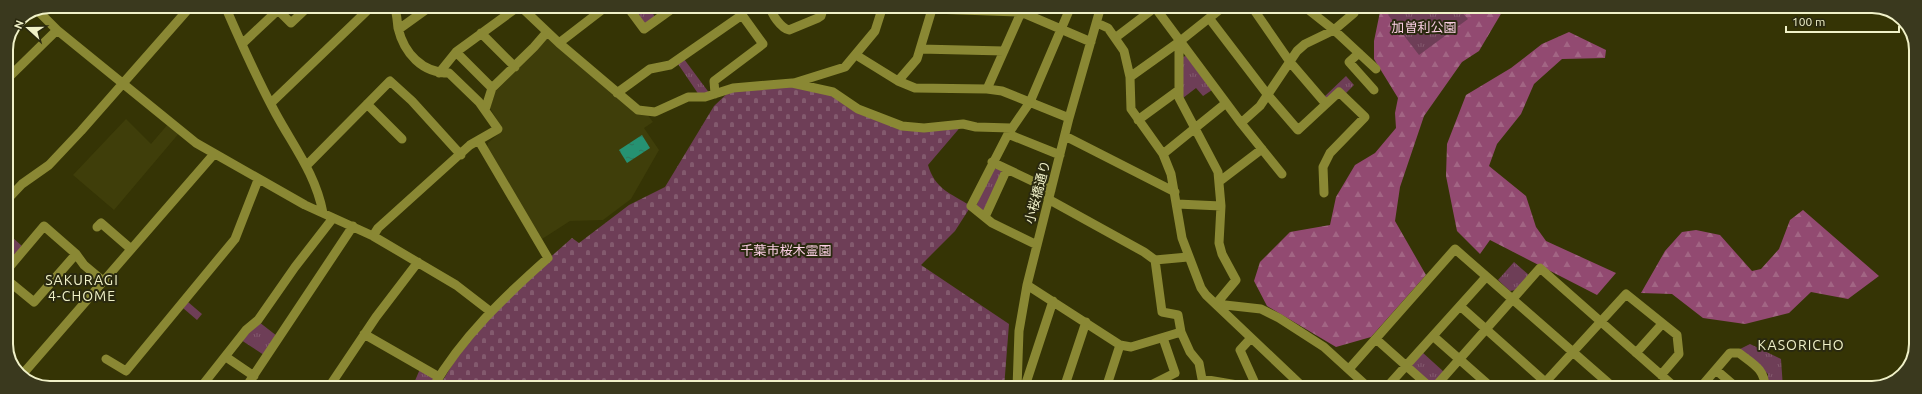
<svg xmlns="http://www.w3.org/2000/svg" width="1922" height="394" viewBox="0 0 1922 394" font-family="Ubuntu,'Noto Sans JP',sans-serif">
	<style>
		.built { fill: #3f3e0a }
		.forest { fill: url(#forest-firs) }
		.cemetery { fill: url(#cemetery-stones) }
		.park { fill: url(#park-tufts) }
		.water { fill: url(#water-ripples) }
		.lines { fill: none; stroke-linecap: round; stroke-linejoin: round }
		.minor { stroke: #8a8834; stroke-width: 9 }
		.highway { stroke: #b2a9fd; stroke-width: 12 }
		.labels { text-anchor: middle; stroke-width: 4; stroke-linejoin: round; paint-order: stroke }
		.park-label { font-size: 13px; fill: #facee3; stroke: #2a290f }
		.street-label { font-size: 13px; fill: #f0f1c8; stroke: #2a290f }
		.neighbourhood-label { font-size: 14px; letter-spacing: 1px; fill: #f0f1c8; stroke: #2a290f }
		.rim { fill: none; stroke: #f0f1c8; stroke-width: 2 }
	</style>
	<defs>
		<pattern id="forest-firs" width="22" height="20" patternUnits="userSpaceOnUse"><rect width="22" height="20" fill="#924a71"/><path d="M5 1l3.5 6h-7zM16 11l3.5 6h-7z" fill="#a26584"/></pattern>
		<pattern id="cemetery-stones" width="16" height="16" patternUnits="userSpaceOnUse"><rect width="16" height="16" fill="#6e3e57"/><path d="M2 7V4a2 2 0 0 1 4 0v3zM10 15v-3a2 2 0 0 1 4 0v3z" fill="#835a6e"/></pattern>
		<pattern id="park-tufts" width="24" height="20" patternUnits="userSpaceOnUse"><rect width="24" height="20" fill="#6e3e57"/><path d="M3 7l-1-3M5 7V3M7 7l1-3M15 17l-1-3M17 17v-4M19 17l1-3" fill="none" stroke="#835a6e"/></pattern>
		<pattern id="water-ripples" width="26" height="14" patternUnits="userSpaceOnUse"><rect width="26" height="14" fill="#269272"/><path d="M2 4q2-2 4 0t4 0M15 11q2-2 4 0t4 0" fill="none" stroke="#32785f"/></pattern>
	</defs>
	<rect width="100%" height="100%" fill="#353405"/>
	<!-- built -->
	<path class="built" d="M546 39H549L647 114 653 122 644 128 659 150 631 199 603 220 570 221 542 239 487 149 488 143 503 130 490 108 495 92Z
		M126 119 151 144 169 123 180 132 114 210 73 175Z"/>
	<!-- forest -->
	<path class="forest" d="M1381 7H1505L1479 51 1462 62 1424 116 1400 187 1395 221 1426 275 1371 337 1336 347 1267 306 1254 281 1260 262 1290 232 1330 225 1336 197 1355 165 1375 153 1396 128 1395 113 1398 98 1374 59V41Z
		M1569 32 1606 50 1605 58 1562 59 1534 84 1521 114 1497 144 1489 166 1526 196 1536 227 1546 241 1616 273 1597 295 1490 240 1480 254 1457 231 1446 176 1447 144 1466 95 1511 68 1542 44Z
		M1803 210 1879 276 1848 299 1811 292 1789 313 1745 324 1703 318 1672 294 1641 293 1665 251 1682 232 1696 230 1720 235 1752 271 1761 269 1779 249 1790 220Z"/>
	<!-- cemetery -->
	<path class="cemetery" d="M792 83 817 89 902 126 963 124 928 165C935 189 950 193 971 206L955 231 921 265 1009 324 1004 388 439 387 464 345 520 284 572 238 579 243 629 205 665 187 714 106 733 88Z"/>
	<!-- park -->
	<path class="park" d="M631 6H660L652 12 655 17 645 25Z
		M1382 7H1457L1468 19 1419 55Z
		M1186 56 1212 90 1203 96 1196 88 1183 98 1182 57Z
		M684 59 710 94 699 95 678 64Z
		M1346 76 1354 85 1345 94 1328 100 1323 98Z
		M991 168 1000 169 1002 172 985 209 983 211 976 207Z
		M6 236 10 239 12 237 23 247 13 258 6 252Z
		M1514 262 1529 275 1516 290 1510 291 1498 280Z
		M188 302 202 314 197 320 183 308Z
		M259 322 277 336 264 355 241 340Z
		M1750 344 1781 359 1783 388H1768V374L1740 349Z
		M1422 352 1444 372 1434 383H1429L1412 368V363Z
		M420 369 433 376 434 380 431 387H425L414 383Z"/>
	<!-- water -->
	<path class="water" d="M642 135 650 148 627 163 619 150Z"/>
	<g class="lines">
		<!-- minor -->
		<path class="minor" d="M225 6C241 43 257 79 276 114 294 147 316 175 323 213
			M520 6 559 43 638 110 655 112 688 97H705L733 88 792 83 833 92 858 109 902 126 924 128 963 124 976 127 1011 128
			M627 6 644 29 676 6
			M770 6C771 14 781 28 789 30L818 18 821 16 824 6
			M926 6 932 9 1021 12 1091 42
			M1154 6 1241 123 1282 174
			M1252 7 1290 62 1326 104
			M1305 7 1334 30 1376 69
			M38 11 57 30 196 143 305 205 373 236 456 285 491 312
			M277 11 282 14 291 23 309 6
			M1209 18 1267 94 1298 130 1339 92 1365 117 1330 153 1323 167 1324 193
			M1097 23 1108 28 1124 51 1130 77 1131 109 1163 154 1171 174 1182 238 1201 288 1206 295 1304 388
			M399 29 431 6
			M481 33 515 67
			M1115 38 1157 6
			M1179 42V98L1218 172 1221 206 1219 243 1222 254 1236 280 1216 304
			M559 43 607 6
			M242 44 277 11V6
			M920 49 1004 51
			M456 52 492 88
			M1359 53 1349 62 1374 90
			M856 55 898 81 915 88 987 89 1002 91 1069 118
			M439 73 456 52 519 6
			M1130 77 1179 42 1223 7
			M6 80 57 30
			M898 81 917 59 933 6
			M794 83 845 67 875 31 883 6
			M987 89 1023 8
			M617 93 650 69 670 65 742 15 763 44 714 81 715 94
			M271 103 372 6
			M367 104 402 139
			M485 110 492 88 534 47 547 32
			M1138 120 1179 90
			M1241 123 1260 106 1297 51 1305 44 1334 30 1354 13 1351 7
			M1008 134 1060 155
			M1065 136 1175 192
			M1163 154 1226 103
			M992 162 1051 190
			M307 165 390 81 412 101 461 155
			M1220 181 1262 149
			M1048 199 1144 252 1155 260 1162 312 1178 315 1181 332 1190 352 1199 363 1202 379 1249 387 1254 381 1240 350 1251 338
			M6 201 22 184 49 165 81 131 191 6
			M1177 204 1221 206
			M985 217 1007 169
			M97 227 101 223 131 249
			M373 236 378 228 470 145 498 129 479 102 449 73C422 73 404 53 398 28 397 20 397 13 394 6
			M1037 245 992 223 971 206 1008 134 1030 102 1071 6
			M1155 260 1188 257
			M6 271 44 226 76 254 84 265 103 281
			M6 279 34 302 76 254
			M1027 285 1120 345 1131 347 1181 332
			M1216 304 1261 309 1279 318 1324 347 1369 388
			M1460 306 1552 388
			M364 334 439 377
			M1433 336 1492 388
			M1376 339 1431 388
			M1636 353 1662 324
			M226 357 254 376
			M106 359 126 371 235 239 258 180
			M1349 369 1455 249 1614 388
			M1716 370 1737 388
			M21 376 214 154
			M1025 386 1053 301
			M201 387 246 330 258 320 295 267 333 218
			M246 387 353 226
			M329 387 376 317 418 262
			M433 387C462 337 505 296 548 258L479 141
			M1017 388 1019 331 1027 285 1069 118 1101 6
			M1064 388 1086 322
			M1106 388 1120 345
			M1145 388 1175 373 1163 338
			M1386 388 1486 277
			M1434 388 1540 268 1676 388
			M1540 388 1626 294 1677 335 1679 354 1661 375
			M1700 388 1730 353H1739C1753 364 1765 369 1765 388"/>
		<!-- highway -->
		<path class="highway" d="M38 385 42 387"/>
	</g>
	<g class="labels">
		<!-- park labels -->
		<g class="park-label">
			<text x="1424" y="32">加曽利公園</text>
			<text x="786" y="255">千葉市桜木霊園</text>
		</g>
		<!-- street labels -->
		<g class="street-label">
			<text transform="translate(1037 192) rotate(-75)" y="5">小桜橋通り</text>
		</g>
		<!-- neighbourhood labels -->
		<g class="neighbourhood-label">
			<text x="82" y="285">SAKURAGI<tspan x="82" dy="16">4-CHOME</tspan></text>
			<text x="1801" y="350">KASORICHO</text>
		</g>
	</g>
	<!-- crop -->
	<path d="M0 0H1922V394H0ZM50 13H1872A37 37 0 0 1 1909 50V344A37 37 0 0 1 1872 381H50A37 37 0 0 1 13 344V50A37 37 0 0 1 50 13Z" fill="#3a391e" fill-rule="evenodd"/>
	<path class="rim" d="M50 13H1872A37 37 0 0 1 1909 50V344A37 37 0 0 1 1872 381H50A37 37 0 0 1 13 344V50A37 37 0 0 1 50 13Z"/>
	<!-- north arrow -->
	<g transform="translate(28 28) rotate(291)" stroke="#2a290f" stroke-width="3" paint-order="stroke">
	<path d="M0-3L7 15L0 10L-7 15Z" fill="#f0f1c8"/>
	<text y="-6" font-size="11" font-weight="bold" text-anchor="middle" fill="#f0f1c8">N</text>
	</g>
	<!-- scale -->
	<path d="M1786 26v6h113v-6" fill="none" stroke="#f0f1c8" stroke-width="2"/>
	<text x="1792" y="26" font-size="12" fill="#f0f1c8" stroke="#2a290f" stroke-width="3" paint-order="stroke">100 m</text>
</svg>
